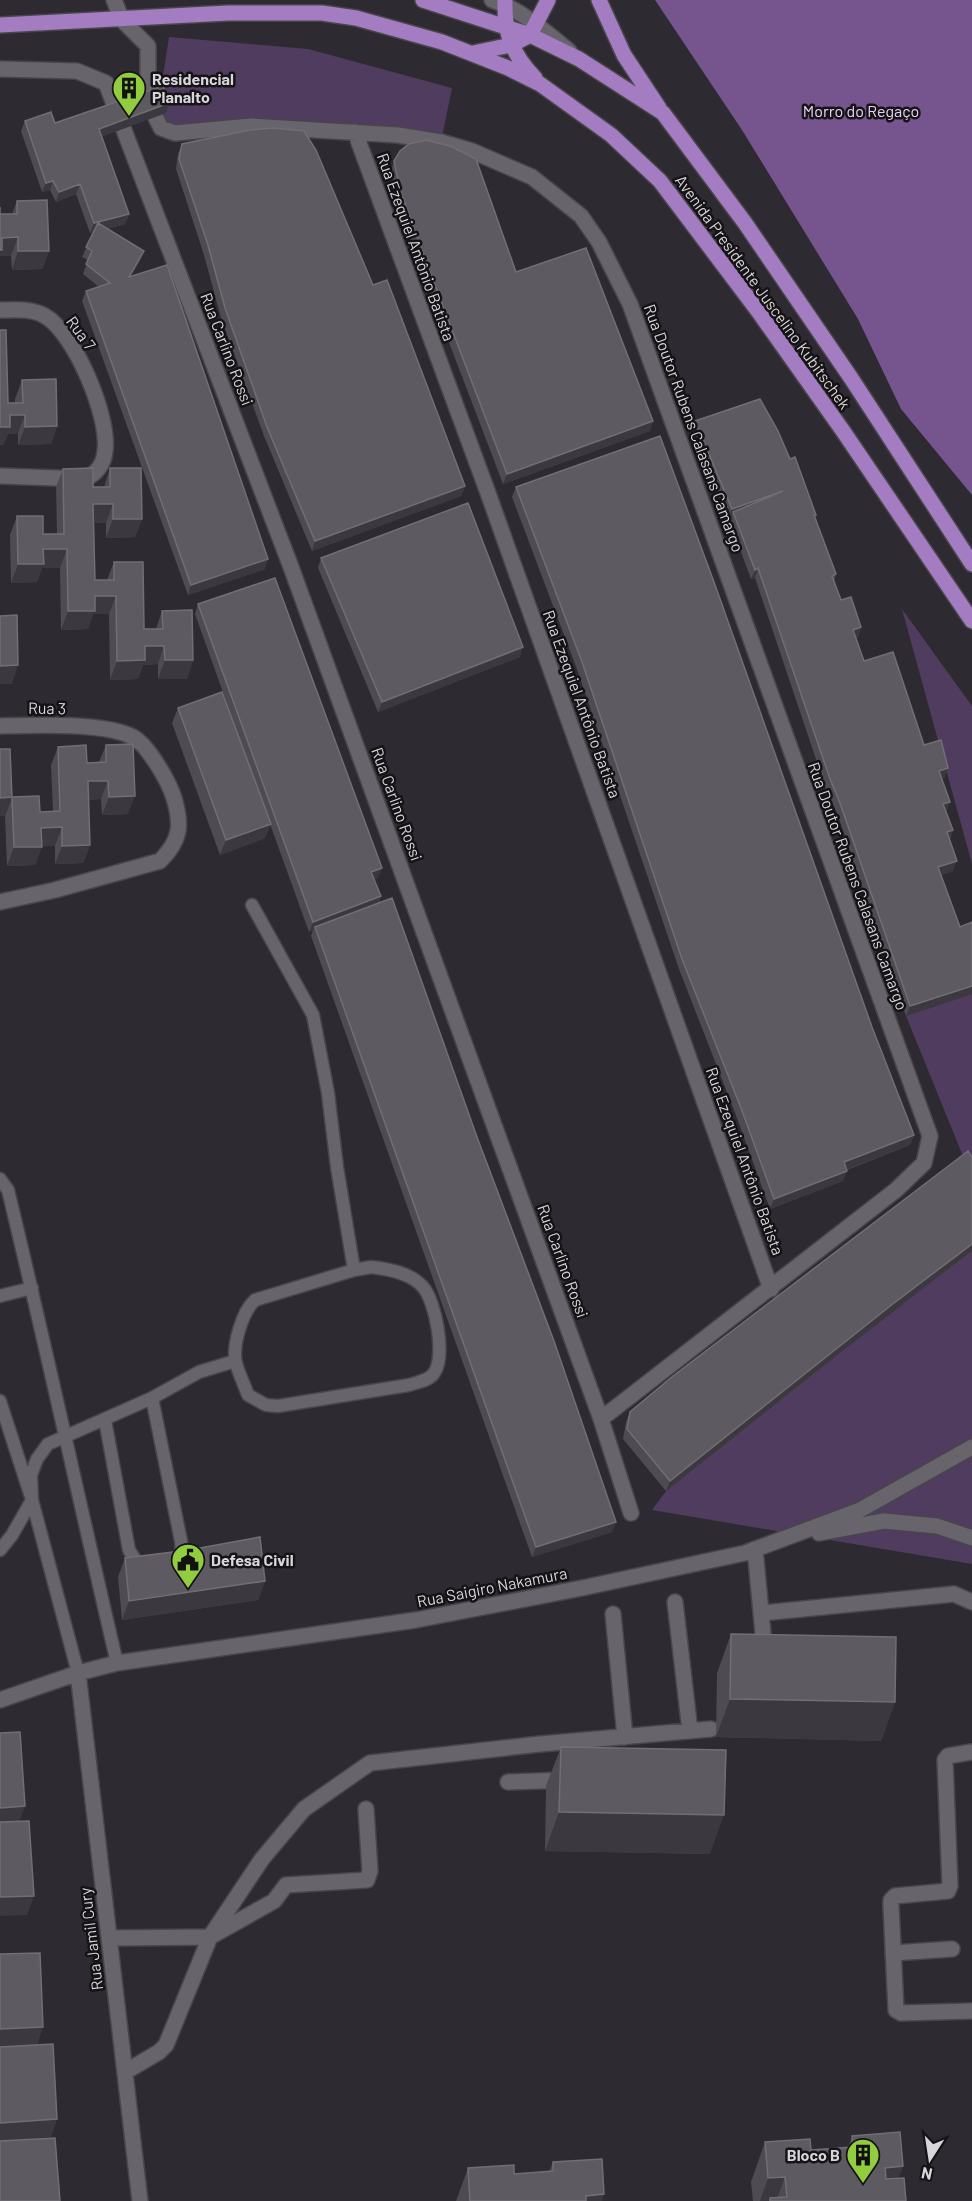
<svg xmlns="http://www.w3.org/2000/svg" width="972" height="2201" viewBox="0 0 972 2201" font-family="Barlow,sans-serif">
	<style>
		.green { fill: #503c5f }
		.forest { fill: #76558e }
		.lines { fill: none; stroke-linecap: round; stroke-linejoin: round }
		.service-casing { stroke: #48464b; stroke-width: 15 }
		.minor-casing { stroke: #48464b; stroke-width: 18 }
		.primary-casing { stroke: #48464b; stroke-width: 18 }
		.service { stroke: #68646b; stroke-width: 12 }
		.minor { stroke: #68646b; stroke-width: 15 }
		.primary { stroke: #a47cc1; stroke-width: 15 }
		.wall { fill: #4f4b52 }
		.shaded-wall { fill: #3c383f }
		.building { fill: #5e5a61; stroke: #716e74; stroke-width: 1.5 }
		.labels { text-anchor: middle; stroke-width: 5; stroke-linejoin: round; paint-order: stroke }
		.poi-label { font-size: 16px; font-weight: bold; fill: #d8d6da; stroke: #151316; text-anchor: start }
		.park-label { font-size: 16px; fill: #e6d4f6; stroke: #151316 }
		.street-label { font-size: 16px; fill: #d8d6da; stroke: #151316 }
	</style>
	<rect width="100%" height="100%" fill="#2e2a31"/>
	<!-- green -->
	<path class="green" d="M169 37 308 49 452 88 441 142 161 128 160 95Z
		M902 609 972 706V864Z
		M972 994V1171L965 1161 906 1016Z
		M972 1250V1564L652 1510 666 1491 819 1369Z"/>
	<!-- forest -->
	<path class="forest" d="M655 0H972V495L901 409 858 319 742 130Z"/>
	<g class="lines">
		<defs>
			<path id="service" d="M252 905 313 1015 328 1093 337 1167 354 1270
				M0 1179 8 1190C46 1347 80 1505 117 1663
				M371 1267C389 1269 411 1273 423 1287 436 1302 446 1357 434 1373 429 1381 417 1382 409 1385L278 1406 266 1405 248 1395C244 1384 239 1374 236 1363 232 1346 242 1312 255 1300L354 1270Z
				M0 1296 32 1288
				M152 1398 181 1541C182 1550 183 1558 174 1564
				M0 1401 32 1500 78 1673
				M105 1420 129 1550 139 1566 143 1567
				M0 1550 12 1535 32 1500 31 1475 37 1459 48 1444 152 1398 199 1372 235 1361"/>
			<path id="minor" d="M114 0 122 20 148 46V100
				M492 0C522 10 546 32 569 51
				M0 69 77 71 106 83 291 567 601 1419 631 1513
				M147 100 161 128 175 133 251 126 398 135 441 142 472 151 532 177 581 216 599 242 630 304 930 1136 924 1163 896 1190 601 1419
				M355 132 488 493 771 1289
				M0 310C15 310 32 308 45 316 75 333 110 418 105 451 104 464 96 474 85 479L0 476
				M0 726C33 725 105 722 133 737 148 745 169 782 174 798 182 825 181 840 160 861L55 890 0 902
				M819 1533 884 1521 937 1526 972 1538
				M755 1549 764 1644
				M675 1602 690 1731
				M762 1613 954 1594 972 1602
				M613 1614 625 1737
				M78 1673 140 2201
				M0 1700 78 1673 117 1663 416 1620 582 1588 745 1553 860 1510 972 1447
				M972 1752 948 1756 945 1760 950 1886 948 1891 895 1896 891 1900V1906L896 2010 901 2013 972 2011
				M508 1782 568 1780
				M109 1938 210 1937 274 1901 286 1885 367 1880 370 1871 366 1809
				M893 1953 952 1949
				M125 2072 159 2052 166 2045 210 1937 262 1859 304 1809 370 1763 540 1744 711 1729"/>
			<path id="primary" d="M423 0 530 35 579 59 663 113 745 223 851 378 972 564
				M505 0C504 33 512 54 535 78
				M599 0 624 55 659 108
				M0 25 228 13H322L356 18 442 42 508 68 540 84 611 135 660 181 758 311 843 431 972 621
				M473 53 511 45 530 35 548 0"/>
		</defs>
		<!-- service casing -->
		<use href="#service" class="service-casing"/>
		<!-- minor casing -->
		<use href="#minor" class="minor-casing"/>
		<!-- primary casing -->
		<use href="#primary" class="primary-casing"/>
		<!-- service -->
		<use href="#service" class="service"/>
		<!-- minor -->
		<use href="#minor" class="minor"/>
		<!-- primary -->
		<use href="#primary" class="primary"/>
	</g>
	<!-- wall -->
	<path class="wall" d="M166 113 102 136 129 214 125 224 107 229 140 261 131 276 265 569 188 595 82 301 86 291 99 287 83 274 88 260 82 257 93 232 90 233 76 194 56 202 50 190 42 192 21 131 25 121 55 123Z
		M182 144 373 285 465 486 461 496 312 551 264 436 221 318 204 255 176 169 178 154Z
		M394 161 516 272 653 421 650 431 503 484 421 269 397 199 391 171Z
		M17 201 49 251 42 269 12 270 11 256H0V207V214H12Z
		M22 380 57 426 51 444 18 445V433L8 434 3 445 8 403H15V399Z
		M695 421 790 459 816 515 815 518 836 574 834 581 841 600 861 627 858 637 856 638 864 661 924 745 948 768 944 778H942L946 812 953 830 950 839 953 871 941 875 960 927 972 922V994L906 1016 837 813 826 789 755 578 751 579 730 522 731 518 728 519 691 431Z
		M110 468 142 519 135 537 106 538V523H94L95 580H107L114 562 144 629H156L162 611 193 660 187 679H158V664L143 665 138 679 110 680 109 614H93L88 629 61 630 60 568H42L37 582 11 583 10 535 17 516 43 534H57L56 487 63 469 93 487H104Z
		M516 487 872 1027 914 1135 910 1145 847 1170 843 1181 770 1209 737 1118 679 969 578 672 512 497Z
		M321 558 520 657 378 712 318 568Z
		M198 604 378 878 374 879 381 896 379 903 477 1137 616 1522 612 1532 532 1557 311 936 313 930 309 932 270 824 265 838 220 855 172 723 178 708 234 723 195 614Z
		M106 745 128 814 102 815 101 799 88 800 90 845 83 863 55 864V846H42L35 865 7 866 5 816 12 797 40 812 53 811 51 765 58 747 87 763 99 762Z
		M972 1157V1251L890 1313 666 1491 623 1439 626 1422 630 1412Z
		M125 1558 265 1581 258 1600 122 1620 118 1577Z
		M731 1634 895 1702 881 1741 716 1737 717 1673Z
		M561 1747 710 1854 545 1851 546 1786Z
		M852 2136 903 2166 898 2179 906 2201H753L751 2182 765 2142 811 2150 848 2148Z
		M553 2162 602 2201H456L468 2168 514 2174 549 2172Z"/>
	<!-- shaded-wall -->
	<path class="shaded-wall" d="M169 103 166 113 96 139 99 129Z
		M53 181 50 190 42 192 46 183Z
		M80 184 76 194 56 202 59 192Z
		M129 214 125 224 90 233 94 223Z
		M18 237 11 256H0V243L2 238Z
		M18 251H49L42 269 12 270Z
		M144 251 140 261 125 287 129 277Z
		M10 415H25L18 433 8 434 3 445H0V427Z
		M653 421 650 431 503 484 507 474Z
		M57 426 51 444 18 445 25 427Z
		M465 486 461 496 312 551 315 541Z
		M783 491 733 512 731 518 728 519 732 509Z
		M93 504H113L106 523H86Z
		M113 519H142L135 537 106 538Z
		M43 549H67L60 568H42L37 582 11 583 18 564Z
		M268 559 265 569 188 595 191 585Z
		M758 568 755 578 751 579 755 570Z
		M95 596H116L109 614H93L88 629 61 630 68 611Z
		M861 627 858 637 850 640 853 630Z
		M145 646H164L158 664 143 665 138 679 110 680 117 661Z
		M523 647 520 657 378 712 382 702Z
		M165 660H193L187 679H158Z
		M18 665 12 684H0V666Z
		M948 768 944 778 936 781 939 771Z
		M88 781H108L101 799 81 800Z
		M135 796 128 814 102 815 109 797Z
		M12 797 5 816H0V798Z
		M950 802 946 812 943 804Z
		M271 824 265 838 220 855 226 840Z
		M62 827 55 846 34 847 41 828Z
		M953 830 949 840 947 832Z
		M90 845 83 863 55 864 62 846Z
		M14 847H42L35 865 7 866Z
		M957 861 953 871 935 877 938 867Z
		M382 868 378 878 368 882 371 872Z
		M381 896 377 906 315 927 313 930 309 932 313 922Z
		M972 986V994L906 1016 910 1006Z
		M914 1135 910 1145 840 1172 844 1162Z
		M847 1171 843 1181 770 1209 774 1199Z
		M972 1244V1251L890 1313 666 1491 670 1481 894 1303Z
		M616 1522 612 1532 532 1557 536 1547Z
		M265 1581 258 1600 122 1620 129 1601Z
		M730 1699 895 1702 881 1741 716 1737Z
		M25 1806 18 1825 0 1826V1808Z
		M559 1812 724 1815 710 1854 545 1851Z
		M34 1896 27 1915 0 1916V1897Z
		M43 2027 37 2046 0 2047V2029Z
		M57 2119 51 2137 0 2141V2123Z
		M903 2166 890 2201H873L885 2168Z
		M785 2177 776 2201 770 2198 769 2201H760L768 2178Z
		M604 2194 602 2201H584L586 2196Z"/>
	<!-- building -->
	<path class="building" d="M163 86 169 103 99 129 129 214 94 223 80 184 59 192 53 181 46 183 25 121 51 112 55 123Z
		M273 128 304 131 316 150 373 285 387 280 465 486 315 541 267 427 225 308 208 245 179 159 182 144 250 130Z
		M426 140 450 146 476 159 516 272 586 248 653 421 507 474 425 259 400 190 394 161 400 151 409 144Z
		M47 200 49 251H18V237L2 238V250H0V207V214H17V201Z
		M98 223 144 251 129 277 167 265 268 559 191 585 86 291 110 283 86 264 92 251 86 247Z
		M0 330H6L8 403H23L22 380 56 379 57 426 25 427V415H10V427H0Z
		M760 399 778 431 790 459 795 457 816 515H814L836 574 832 576 841 600 851 597 861 627 853 630 864 661 893 652 924 745 941 740 948 768 939 771 950 802 943 804 953 830 947 832 957 861 938 867 960 927 972 922V986L910 1006 840 803 830 779 758 568 755 570 733 512 783 491 732 509 695 421Z
		M660 436 714 582 872 1027 914 1135 844 1162 847 1171 774 1199 741 1108 682 959 582 662 516 487Z
		M93 468V487H110V468H141L142 519H113V504H93L95 580H114V562H143L144 629H163L162 611 192 610 193 660H165L164 646H145V660L117 661 116 596H95V611H68L67 549H43L44 564H18L17 516H43V534H64L63 469Z
		M468 503 523 647 382 702 321 558Z
		M275 578 382 868 371 872 381 896 313 922 198 604Z
		M17 615 18 665 0 666V616Z
		M222 692 271 824 226 840 178 708Z
		M133 744 135 796 109 797 108 781H88L90 845 62 846V827L41 828 42 847H14L12 797 39 796 40 812 60 811 58 747 86 745 87 763 106 762V745Z
		M0 749H10L12 797 0 798Z
		M392 898 477 1137 554 1341 616 1522 536 1547 315 927Z
		M968 1151 972 1157V1244L894 1303 670 1481 627 1429 630 1412 673 1376Z
		M260 1537 265 1581 129 1601 125 1558 189 1550Z
		M731 1634 896 1637 895 1702 730 1699Z
		M20 1732 25 1806 0 1808V1733Z
		M561 1747 726 1750 724 1815 559 1812Z
		M29 1821 34 1896 0 1897V1822Z
		M40 1953 43 2027 0 2029V1954Z
		M53 2044 57 2119 0 2123V2047Z
		M900 2132 903 2166 885 2168 886 2179 904 2178 906 2201H770V2198L787 2197 785 2177 768 2178 765 2142 810 2139 811 2150 853 2147 852 2136Z
		M55 2138 60 2201H0V2141Z
		M602 2159 604 2194 586 2196V2201H470L468 2168 514 2165V2174L553 2171V2162Z"/>
	<!-- icons -->
	<defs>
		<symbol id="building-pin" viewBox="-11 -11 22 30"><path d="M0 17L-7.5 6A9.5 9.5 0 1 1 7.5 6Z" fill="#91cd3f" stroke="#151316"/><path d="M-4-6H4V6H1V3H-1V6H-4ZM-2.5-4.3h1.7v1.8h-1.7ZM.8-4.3h1.7v1.8H.8ZM-2.5-1h1.7V.8h-1.7ZM.8-1h1.7V.8H.8Z" fill="#111"/></symbol>
		<symbol id="civic-pin" viewBox="-11 -11 22 30"><path d="M0 17L-7.5 6A9.5 9.5 0 1 1 7.5 6Z" fill="#91cd3f" stroke="#151316"/><path d="M-.6-6.5H3V-4.5H.6V-3L4-1V1h2V6H-6V1h2V-1L-.6-3ZM-1.2 2.5V6h2.4V2.5Z" fill="#111"/></symbol>
	</defs>
	<g fill-rule="evenodd">
		<use href="#building-pin" x="110" y="69" width="38" height="52"/>
		<use href="#civic-pin" x="169" y="1541" width="38" height="52"/>
		<use href="#building-pin" x="844" y="2136" width="38" height="52"/>
	</g>
	<g class="labels">
		<!-- poi labels -->
		<g class="poi-label">
			<text x="152" y="85">Residencial<tspan x="152" dy="18">Planalto</tspan></text>
			<text x="211" y="1566">Defesa Civil</text>
			<text x="840" y="2161" text-anchor="end">Bloco B</text>
		</g>
		<!-- park labels -->
		<g class="park-label">
			<text x="861" y="117">Morro do Regaço</text>
		</g>
		<!-- street labels -->
		<g class="street-label">
			<text transform="translate(416 247) rotate(70)" y="6">Rua Ezequiel Antônio Batista</text>
			<text transform="translate(763 292) rotate(54)" y="6">Avenida Presidente Juscelino Kubitschek</text>
			<text transform="translate(81 333) rotate(54)" y="6">Rua 7</text>
			<text transform="translate(227 349) rotate(69)" y="6">Rua Carlino Rossi</text>
			<text transform="translate(694 428) rotate(70)" y="6">Rua Doutor Rubens Calasans Camargo</text>
			<text transform="translate(582 704) rotate(70)" y="6">Rua Ezequiel Antônio Batista</text>
			<text transform="translate(47 708) rotate(1)" y="6">Rua 3</text>
			<text transform="translate(397 804) rotate(70)" y="6">Rua Carlino Rossi</text>
			<text transform="translate(858 886) rotate(70)" y="6">Rua Doutor Rubens Calasans Camargo</text>
			<text transform="translate(745 1161) rotate(70)" y="6">Rua Ezequiel Antônio Batista</text>
			<text transform="translate(563 1261) rotate(70)" y="6">Rua Carlino Rossi</text>
			<text transform="translate(492 1587) rotate(-11)" y="6">Rua Saigiro Nakamura</text>
			<text transform="translate(91 1939) rotate(-97)" y="6">Rua Jamil Cury</text>
		</g>
	</g>
	<!-- north arrow -->
	<g transform="translate(930 2159) rotate(192)" stroke="#151316" stroke-width="4.5" paint-order="stroke">
	<path d="M0-4.5L10 22L0 15L-10 22Z" fill="#d8d6da"/>
	<text y="-9" font-size="16" font-weight="bold" text-anchor="middle" fill="#d8d6da">N</text>
	</g>
</svg>
